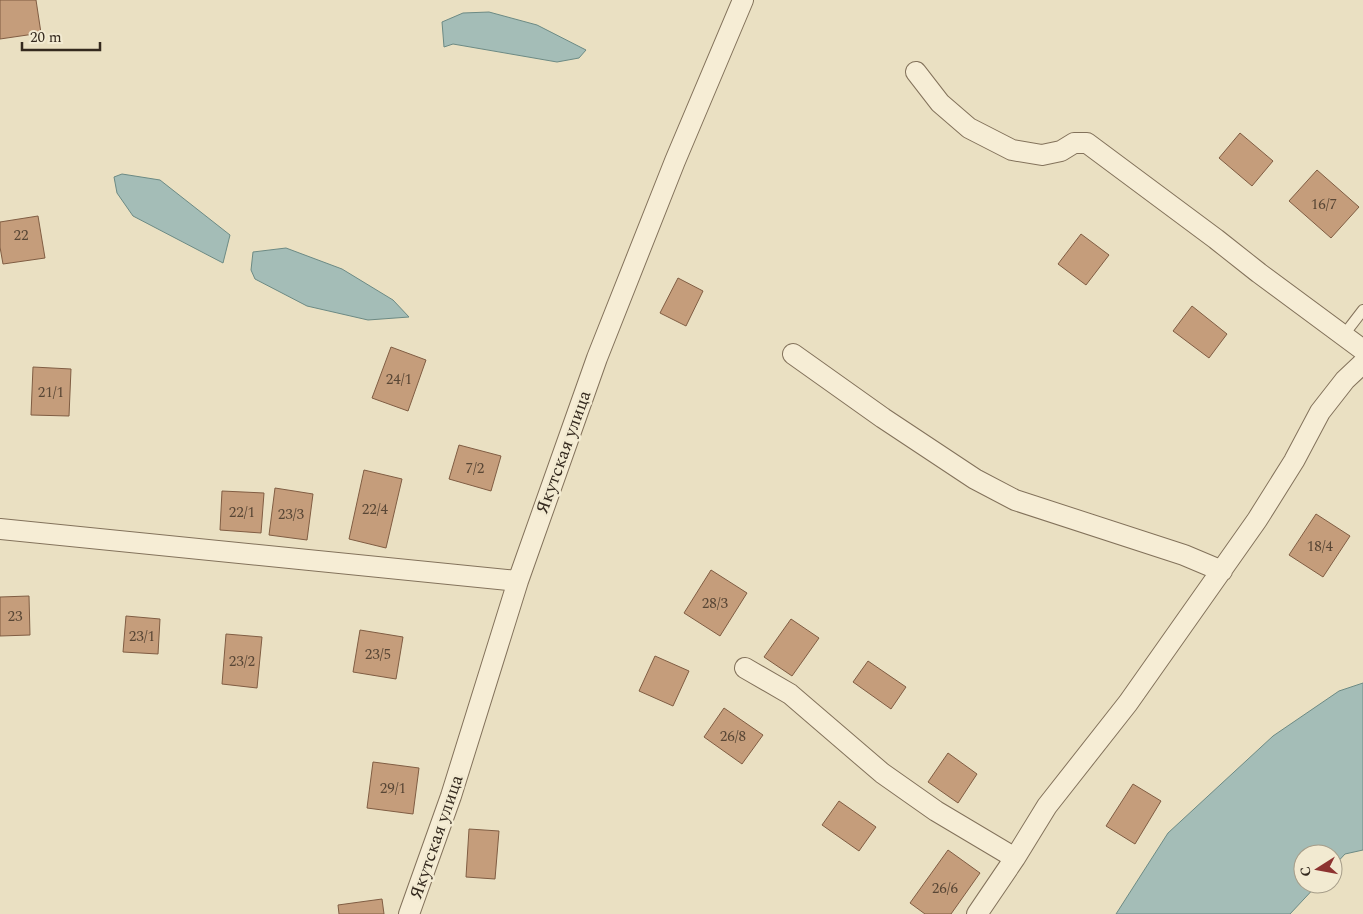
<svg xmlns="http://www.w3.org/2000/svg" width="1363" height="914" viewBox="0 0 1363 914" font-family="Spectral,serif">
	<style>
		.water { fill: #a4bdb7; stroke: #6c8a84 }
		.building { fill: #c59d7b; stroke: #805d43 }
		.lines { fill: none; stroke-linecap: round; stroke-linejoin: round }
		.lane-casing { stroke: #83725b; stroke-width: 12 }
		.street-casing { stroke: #83725b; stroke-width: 22 }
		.lane { stroke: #f6edd5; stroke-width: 10 }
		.street { stroke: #f6edd5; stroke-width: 20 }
		.labels { text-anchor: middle; stroke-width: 5; stroke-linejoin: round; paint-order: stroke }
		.number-label { font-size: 15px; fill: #584635 }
		.street-label { font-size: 18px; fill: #34291e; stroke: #f2ead1 }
	</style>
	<rect width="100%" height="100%" fill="#eae0c2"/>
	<!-- water -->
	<path class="water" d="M489 12 537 25 586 50 579 58 557 62 453 44 444 47 442 22 463 13Z
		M122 174 160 180 230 235 223 263 133 216 117 193 114 177Z
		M286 248 342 269 393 300 409 317 368 320 307 306 255 279 251 270 253 252Z
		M1363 683V850L1345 854 1333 867V854H1303V884H1318L1290 914H1116L1168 833 1273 736 1339 691Z"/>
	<!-- building -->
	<path class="building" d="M0 0H36L41 33 0 39Z
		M1240 133 1273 161 1252 186 1219 158Z
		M1317 170 1359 207 1331 238 1289 201Z
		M38 216 45 258 3 264 0 247V222Z
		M1081 234 1109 255 1086 285 1058 264Z
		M678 278 703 291 686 326 660 313Z
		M1192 306 1227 334 1209 358 1173 331Z
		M391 347 426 360 408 411 372 398Z
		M33 367 71 369 69 416 31 415Z
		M459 445 501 456 491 491 449 479Z
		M364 470 402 479 386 548 349 539Z
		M275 488 313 494 307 540 269 535Z
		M222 491 264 493 261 533 220 530Z
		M1316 514 1350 536 1323 577 1289 555Z
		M711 570 747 593 720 636 684 613Z
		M29 596 30 635 0 636V597Z
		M126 616 160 619 158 654 123 652Z
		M791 619 819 638 792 676 764 657Z
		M360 630 403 637 396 679 353 672Z
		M226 634 262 637 257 688 222 684Z
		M655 656 689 671 673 706 639 691Z
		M868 661 906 687 891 709 853 682Z
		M724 708 763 735 742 764 704 737Z
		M948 753 977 774 958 803 928 782Z
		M373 762 419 768 413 814 367 808Z
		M1133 784 1161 801 1135 844 1106 826Z
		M839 801 876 827 859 851 822 825Z
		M469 829 499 831 495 879 466 877Z
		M948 850 980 873 951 914H925L910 903Z
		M382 899 384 914H339L338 905Z"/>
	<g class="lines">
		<defs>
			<path id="lane" d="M1343 336 1363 310"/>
			<path id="street" d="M916 72 940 103 969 128 1012 150 1042 155 1061 151 1074 143H1087L1216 239 1259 273 1363 350
				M793 354 883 418 975 479 1015 500 1184 555 1222 571
				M0 529 518 581
				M745 668 790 694 882 773 936 811 1015 858
				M409 914 451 796 518 581 597 358 675 161 743 0
				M977 914 1015 858 1047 806 1128 703 1257 520 1294 461 1320 412 1345 380 1363 363"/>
		</defs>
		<!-- lane casing -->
		<use href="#lane" class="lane-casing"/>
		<!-- street casing -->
		<use href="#street" class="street-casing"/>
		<!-- lane -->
		<use href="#lane" class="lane"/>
		<!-- street -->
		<use href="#street" class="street"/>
	</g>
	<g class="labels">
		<!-- number labels -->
		<g class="number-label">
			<text x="1324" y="209">16/7</text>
			<text x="21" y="240">22</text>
			<text x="399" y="384">24/1</text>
			<text x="51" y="397">21/1</text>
			<text x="475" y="473">7/2</text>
			<text x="375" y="514">22/4</text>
			<text x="242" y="517">22/1</text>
			<text x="291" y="519">23/3</text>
			<text x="1320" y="551">18/4</text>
			<text x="715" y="608">28/3</text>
			<text x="15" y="621">23</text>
			<text x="142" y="641">23/1</text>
			<text x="378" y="659">23/5</text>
			<text x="242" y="666">23/2</text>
			<text x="733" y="741">26/8</text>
			<text x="393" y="793">29/1</text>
			<text x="945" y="893">26/6</text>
		</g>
		<!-- street labels -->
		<g class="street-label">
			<text transform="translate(563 452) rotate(-70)" y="6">Якутская улица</text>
			<text transform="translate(436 837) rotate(-71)" y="6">Якутская улица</text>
		</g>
	</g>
	<!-- north arrow -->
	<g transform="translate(1318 869) rotate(259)"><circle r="24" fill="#f2ead1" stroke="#a69d89"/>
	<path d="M0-4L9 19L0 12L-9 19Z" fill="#8d3330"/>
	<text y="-8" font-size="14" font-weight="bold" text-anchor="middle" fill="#34291e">С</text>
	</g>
	<!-- scale -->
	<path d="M22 42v8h78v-8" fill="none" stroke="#34291e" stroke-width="2.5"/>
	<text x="30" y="42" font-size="15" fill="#34291e" stroke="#f2ead1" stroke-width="4" paint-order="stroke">20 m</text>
</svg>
